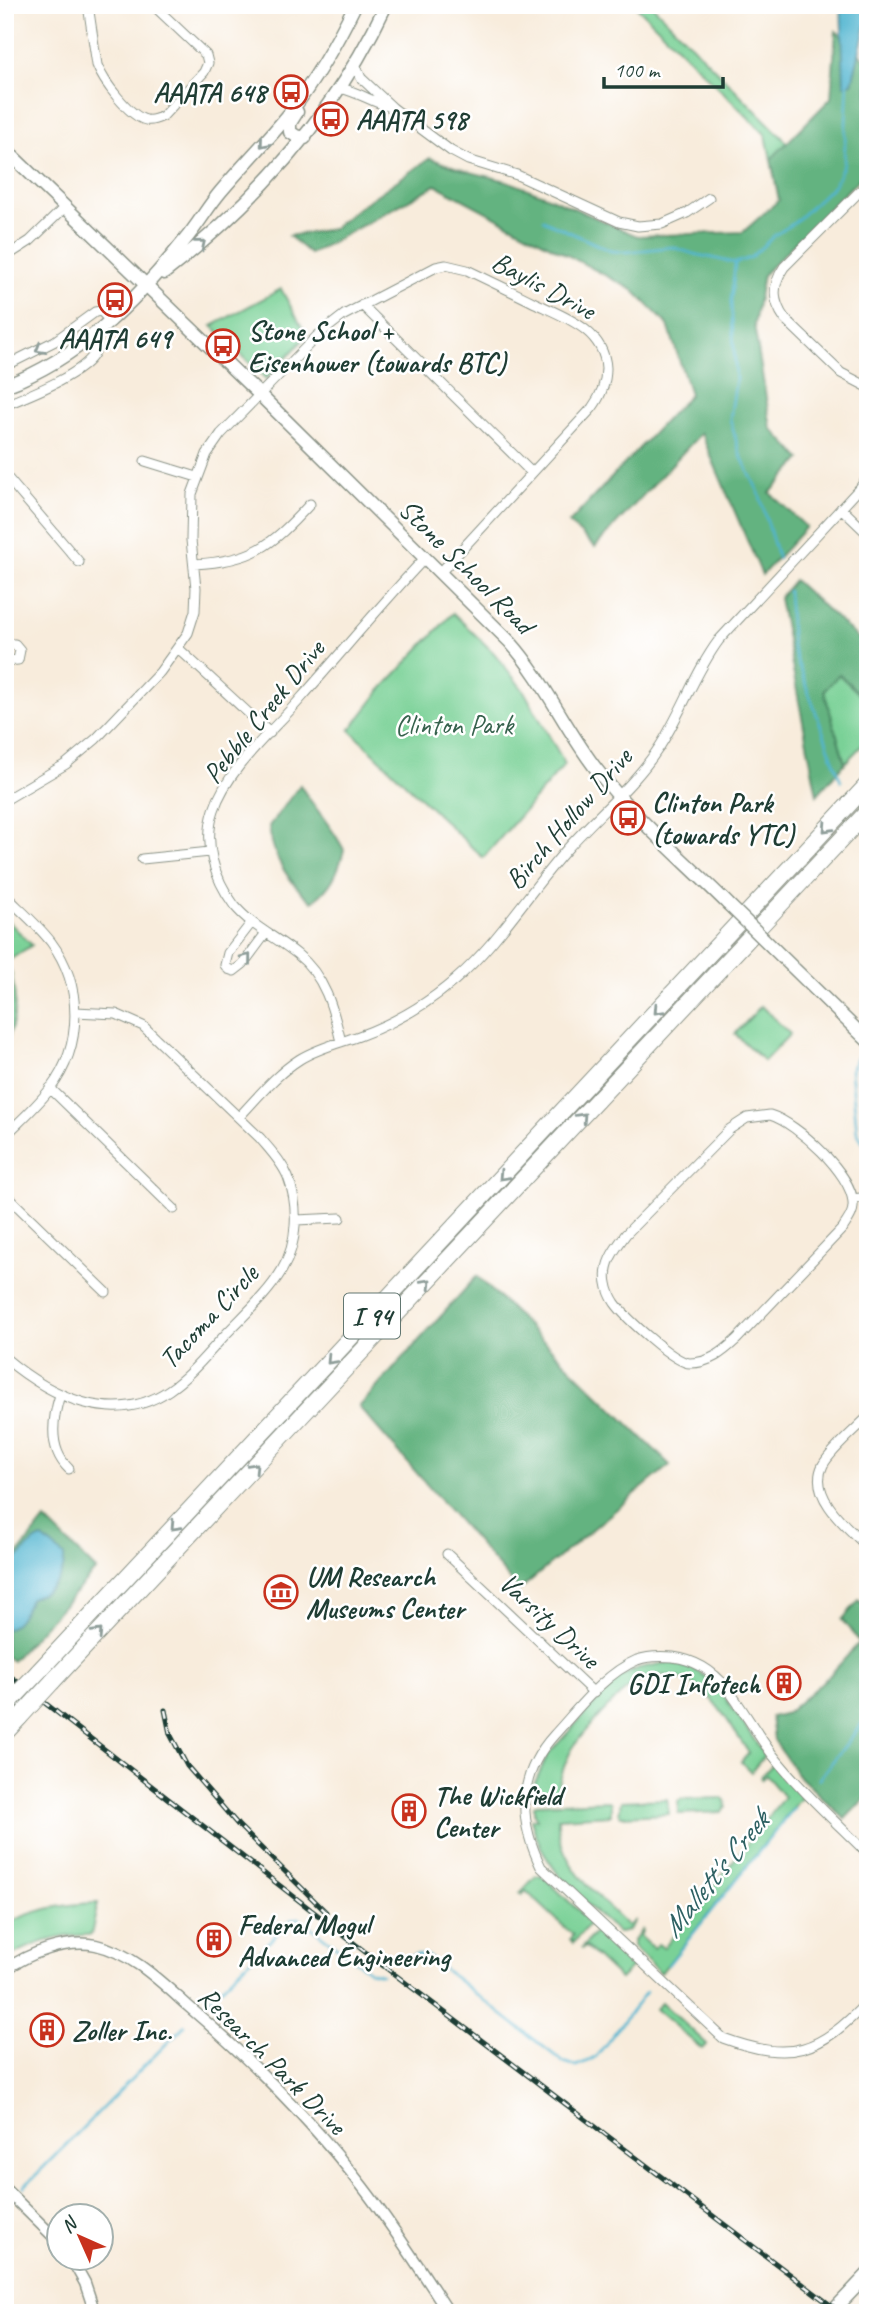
<svg xmlns="http://www.w3.org/2000/svg" width="873" height="2318" viewBox="0 0 873 2318" font-family="Caveat,sans-serif">
	<style>
		.green { fill: #7ad197; stroke: #4c8766; stroke-width: 2 }
		.forest { fill: #63b380; stroke: #41785a; stroke-width: 2 }
		.water { fill: #51b5d0; stroke: #387982; stroke-width: 2 }
		.lines { fill: none; stroke-linecap: round; stroke-linejoin: round }
		.stream { stroke: #51b5d0; stroke-width: 2.5 }
		.minor-casing { stroke: #8c9488; stroke-width: 11 }
		.tertiary-casing { stroke: #8c9488; stroke-width: 13 }
		.secondary-casing { stroke: #8c9488; stroke-width: 15 }
		.motorway-casing { stroke: #8c9488; stroke-width: 18 }
		.minor { stroke: #fff; stroke-width: 9 }
		.tertiary { stroke: #fff; stroke-width: 10 }
		.secondary { stroke: #fff; stroke-width: 12 }
		.motorway { stroke: #fff; stroke-width: 16 }
		.rail-casing { stroke: #1f3d34; stroke-width: 5 }
		.rail { stroke: #fff; stroke-width: 2.5; stroke-dasharray: 8; stroke-linecap: butt }
		.secondary-bridge-casing { stroke: #8c9488; stroke-width: 15; stroke-linecap: butt }
		.motorway-bridge-casing { stroke: #8c9488; stroke-width: 18; stroke-linecap: butt }
		.secondary-bridge { stroke: #fff; stroke-width: 12 }
		.motorway-bridge { stroke: #fff; stroke-width: 16 }
		.oneway { stroke: #8f9e9a }
		.labels { text-anchor: middle; stroke-width: 5; stroke-linejoin: round; paint-order: stroke }
		.shield { fill: #fff; stroke: #627771; stroke-width: 2 }
		.shield-label { font-size: 26px; font-weight: bold; fill: #1f3d34 }
		.poi-label { font-size: 28px; font-weight: bold; fill: #1f3d34; stroke: #fff; text-anchor: start }
		.street-label { font-size: 28px; fill: #1f3d34; stroke: #fff }
		.park-label { font-size: 28px; fill: #36624d; stroke: #fff }
		.water-label { font-size: 30px; font-style: italic; fill: #2e6163; stroke: #fff }
	</style>
	<rect width="100%" height="100%" fill="#fff"/>
	<filter id="ink" filterUnits="userSpaceOnUse"><feTurbulence type="fractalNoise" baseFrequency=".0143" numOctaves="2"/><feDisplacementMap in="SourceGraphic" scale="14" xChannelSelector="R" yChannelSelector="G"/><feConvolveMatrix kernelMatrix="1 2 1 2 8 2 1 2 1" color-interpolation-filters="sRGB"/></filter>
	<filter id="wash" filterUnits="userSpaceOnUse"><feTurbulence type="fractalNoise" baseFrequency=".00686" numOctaves="4" result="noise"/><feDisplacementMap in="SourceGraphic" scale="28" xChannelSelector="R" yChannelSelector="G"/><feGaussianBlur stdDeviation="1.57" result="paint"/><feColorMatrix in="noise" values="0 0 0 0 0 0 0 0 0 0 0 0 0 0 0 0 0 1.4 0 .05"/><feComposite in="paint" operator="in"/></filter>
	<g filter="url(#wash)">
		<rect width="100%" height="100%" fill="#f8ecdc"/>
		<!-- green -->
		<path class="green" d="M635 5H652L828 184 784 224 766 135Z
			M281 289 307 336 266 379 212 326Z
			M453 613 494 653 524 691 565 764 483 858 350 730 380 691Z
			M838 674 868 702V739L845 763 824 691Z
			M5 918 32 945 8 961C17 991 18 1017 5 1047Z
			M761 1006 790 1034 764 1061 735 1034Z
			M670 1662 696 1670 716 1685 765 1755 751 1772 741 1762 749 1753C735 1733 716 1698 696 1686 655 1660 627 1686 600 1715 589 1727 577 1739 570 1753 563 1766 560 1780 556 1794H540L531 1791 548 1754 619 1677 639 1668Z
			M773 1764 802 1797 661 1973 633 1947V1940L643 1929 640 1936 653 1948 658 1944 664 1948 784 1797 766 1775 762 1779 761 1776Z
			M722 1798 725 1800 726 1807 722 1812 680 1814 678 1812V1801L681 1799Z
			M667 1799 669 1814 620 1816 619 1814 621 1801Z
			M609 1801 611 1803V1815L558 1818C556 1864 599 1897 628 1926L634 1921C632 1929 626 1933 618 1933 581 1898 543 1871 531 1819H537L534 1814V1806L536 1804Z
			M542 1875 588 1920 589 1924 573 1943 570 1939 573 1935 526 1891 522 1895 520 1893 536 1876Z
			M98 1903 91 1935C61 1934 31 1944 5 1959V1924C37 1909 62 1904 98 1903Z
			M595 1932H600L634 1965 620 1979 586 1947 581 1949Z
			M661 2002 707 2044 702 2049 655 2009Z"/>
		<!-- forest -->
		<path class="forest" d="M836 31 844 38V84L852 83 859 53 868 62V170L763 275 754 325 771 428 801 459 770 493 806 527 762 575 701 433 595 547 569 523 690 394 668 325 633 290 436 185 310 254 289 236 332 229 359 207 430 158 466 171 507 181 546 196 637 236 743 232 779 200 771 159 831 98Z
			M794 580 868 647V702L839 674 824 691 845 763 817 795 779 598Z
			M300 785C314 808 333 827 344 850 338 873 331 888 312 902 288 881 272 858 269 826Z
			M477 1276 670 1465 519 1590 359 1407Z
			M45 1520 96 1570 12 1661 5 1656V1570Z
			M859 1600 868 1609V1795L845 1819 797 1774 774 1740 771 1717 787 1713 830 1675 860 1642 842 1620Z"/>
		<!-- water -->
		<path class="water" d="M841 5H868V17L852 83 844 85Z
			M43 1538 64 1556C66 1578 50 1592 31 1598 23 1611 21 1623 5 1630 5 1617 2 1589 5 1578 8 1568 32 1539 43 1538Z"/>
		<g class="lines">
			<!-- stream -->
			<path class="stream" d="M543 220 611 251 626 252 672 247 694 254 735 263 750 258 775 235 794 223 835 184 844 164 848 81
				M735 264 731 301 736 379 730 419 740 454 759 493 778 559
				M788 591 792 647 841 781
				M861 1052 851 1069 857 1132 868 1150
				M819 1779 868 1716
				M402 1961 416 1954 427 1956 563 2062 576 2066 595 2058 646 1992
				M668 1965 794 1808
				M206 2003 292 1919 299 1918 369 1971 381 1974
				M24 2187 185 2025"/>
		</g>
	</g>
	<g filter="url(#ink)">
		<g class="lines">
			<defs>
				<path id="minor" d="M88 5 97 65C103 81 129 116 146 120 152 121 157 119 163 116L204 72 208 63 206 55 153 5
					M355 64 361 78 393 108 451 151 468 160 517 175 619 222 638 226 662 224 687 213 709 198
					M340 88C359 92 373 103 391 107
					M868 183 784 267C772 285 772 301 785 319L841 373 868 387
					M5 257 30 241 65 207
					M362 305 532 473
					M5 366 55 341 95 312 101 311 111 322
					M5 405C27 396 85 374 95 352L94 346 90 339
					M145 461 197 477
					M5 475 79 562
					M841 508 868 534
					M194 564C253 561 270 547 310 504
					M5 644H15L20 650 18 660 5 661
					M179 649 270 733
					M5 800 66 764 96 739 160 672 188 633 195 611 196 588 191 540 192 494 207 454 221 434 317 336 344 315 436 267 446 265 467 270C490 281 513 292 535 303 565 317 604 330 606 368 606 383 601 396 592 408L440 573
					M142 859 210 852
					M5 895C20 910 38 925 51 942 83 985 83 1046 50 1089 37 1106 20 1121 5 1136
					M252 922 228 953 225 965 228 969 234 971 243 964 266 933
					M341 1042C333 1008 325 976 297 954 276 937 251 926 234 905 214 878 203 843 214 810 228 767 273 731 302 697 343 651 382 603 425 558
					M50 1088 174 1209
					M770 1115C797 1123 852 1174 853 1203 854 1213 848 1220 843 1228L737 1339C723 1352 710 1363 690 1363 674 1363 625 1317 615 1303 611 1297 608 1290 607 1283 603 1264 615 1249 626 1234L730 1129 747 1118Z
					M239 1117C258 1097 276 1074 300 1059 318 1048 339 1043 359 1036 395 1023 426 1005 455 980 499 942 529 891 568 848 598 814 635 785 660 746 682 712 695 672 719 640L860 488 868 476
					M5 1194 106 1292
					M853 1199 868 1197
					M296 1220 340 1218
					M5 1358C50 1396 114 1428 169 1390 191 1375 208 1353 226 1334 245 1314 268 1294 282 1270 298 1243 299 1206 288 1177 282 1162 270 1150 260 1138L143 1026 116 1014 75 1012
					M60 1395C52 1420 48 1449 69 1469
					M868 1417C856 1429 830 1451 823 1465 807 1496 849 1529 868 1547
					M447 1554 594 1693
					M868 1854C836 1822 800 1790 772 1754 756 1733 743 1709 727 1688 713 1671 696 1660 673 1657 662 1656 648 1656 637 1660 604 1674 578 1709 554 1735 517 1776 518 1820 541 1867L723 2038C791 2063 819 2053 868 2001"/>
				<path id="tertiary" d="M5 1970C29 1953 66 1939 96 1945 132 1953 161 1982 188 2006 251 2060 311 2120 362 2186 393 2226 421 2270 449 2313
					M5 2189 60 2243
					M71 2258 85 2283 95 2313"/>
				<path id="secondary" d="M297 112 290 123V132L296 136 305 138
					M5 149 259 394 510 642C545 681 565 729 597 770 635 819 684 860 728 904
					M164 273C259 200 335 114 386 5
					M5 386C80 358 135 302 184 241 198 225 208 206 222 190 244 164 268 140 289 114 315 80 336 44 355 5
					M772 947 868 1041
					M831 2313 868 2274"/>
				<path id="motorway" d="M38 1672 868 784
					M52 1682 868 811
					M5 1733 20 1717"/>
			</defs>
			<!-- minor casing -->
			<use href="#minor" class="minor-casing"/>
			<!-- tertiary casing -->
			<use href="#tertiary" class="tertiary-casing"/>
			<!-- secondary casing -->
			<use href="#secondary" class="secondary-casing"/>
			<!-- motorway casing -->
			<use href="#motorway" class="motorway-casing"/>
			<!-- minor -->
			<use href="#minor" class="minor"/>
			<!-- tertiary -->
			<use href="#tertiary" class="tertiary"/>
			<!-- secondary -->
			<use href="#secondary" class="secondary"/>
			<!-- motorway -->
			<use href="#motorway" class="motorway"/>
			<defs>
				<path id="rail" d="M5 1672 373 1958 841 2313
					M165 1710 170 1734 187 1766 238 1825 326 1912"/>
			</defs>
			<!-- rail casing -->
			<use href="#rail" class="rail-casing"/>
			<!-- rail -->
			<use href="#rail" class="rail"/>
			<defs>
				<path id="secondary-bridge" d="M728 904 772 947"/>
				<path id="motorway-bridge" d="M6 1706 38 1672
					M20 1717 52 1682"/>
			</defs>
			<!-- secondary-bridge casing -->
			<use href="#secondary-bridge" class="secondary-bridge-casing"/>
			<!-- motorway-bridge casing -->
			<use href="#motorway-bridge" class="motorway-bridge-casing"/>
			<!-- secondary-bridge -->
			<use href="#secondary-bridge" class="secondary-bridge"/>
			<!-- motorway-bridge -->
			<use href="#motorway-bridge" class="motorway-bridge"/>
		</g>
		<!-- one-way arrows -->
		<defs><path id="oneway-chevron" d="M-2-3.5L2.5 0L-2 3.5" fill="none" stroke-width="1.6" stroke-linecap="round" stroke-linejoin="round" transform="scale(1.75)"/></defs>
		<g class="oneway">
			<use href="#oneway-chevron" transform="translate(264 143) rotate(130)"/>
			<use href="#oneway-chevron" transform="translate(201 244) rotate(-39)"/>
			<use href="#oneway-chevron" transform="translate(40 349) rotate(150)"/>
			<use href="#oneway-chevron" transform="translate(827 828) rotate(133)"/>
			<use href="#oneway-chevron" transform="translate(247 958) rotate(-51)"/>
			<use href="#oneway-chevron" transform="translate(658 1010) rotate(133)"/>
			<use href="#oneway-chevron" transform="translate(582 1117) rotate(-47)"/>
			<use href="#oneway-chevron" transform="translate(503 1176) rotate(133)"/>
			<use href="#oneway-chevron" transform="translate(427 1283) rotate(-47)"/>
			<use href="#oneway-chevron" transform="translate(331 1360) rotate(133)"/>
			<use href="#oneway-chevron" transform="translate(254 1467) rotate(-47)"/>
			<use href="#oneway-chevron" transform="translate(175 1526) rotate(133)"/>
			<use href="#oneway-chevron" transform="translate(98 1633) rotate(-47)"/>
		</g>
	</g>
	<!-- icons -->
	<defs>
		<symbol id="bus-ring" viewBox="-11 -11 22 22"><circle r="9.5" fill="#fff" stroke="#c8321e" stroke-width="1.5"/><path d="M-5-6H5V4H4V6H2V4H-2V6H-4V4H-5ZM-3.5-4V0h7V-4ZM-3.5 1.2v1.5H-2V1.2ZM2 1.2v1.5H3.5V1.2Z" fill="#c8321e"/></symbol>
		<symbol id="museum-ring" viewBox="-11 -11 22 22"><circle r="9.5" fill="#fff" stroke="#c8321e" stroke-width="1.5"/><path d="M0-6L6-3V-2H-6V-3ZM-5-1h2V3h-2ZM-1-1h2V3h-2ZM3-1h2V3H3ZM-6 4H6V6H-6Z" fill="#c8321e"/></symbol>
		<symbol id="building-ring" viewBox="-11 -11 22 22"><circle r="9.5" fill="#fff" stroke="#c8321e" stroke-width="1.5"/><path d="M-4-6H4V6H1V3H-1V6H-4ZM-2.5-4.3h1.7v1.8h-1.7ZM.8-4.3h1.7v1.8H.8ZM-2.5-1h1.7V.8h-1.7ZM.8-1h1.7V.8H.8Z" fill="#c8321e"/></symbol>
	</defs>
	<g fill-rule="evenodd">
		<use href="#bus-ring" x="272" y="73" width="38" height="38"/>
		<use href="#bus-ring" x="312" y="100" width="38" height="38"/>
		<use href="#bus-ring" x="96" y="281" width="38" height="38"/>
		<use href="#bus-ring" x="204" y="327" width="38" height="38"/>
		<use href="#bus-ring" x="609" y="799" width="38" height="38"/>
		<use href="#museum-ring" x="262" y="1573" width="38" height="38"/>
		<use href="#building-ring" x="765" y="1664" width="38" height="38"/>
		<use href="#building-ring" x="390" y="1792" width="38" height="38"/>
		<use href="#building-ring" x="195" y="1921" width="38" height="38"/>
		<use href="#building-ring" x="28" y="2011" width="38" height="38"/>
	</g>
	<g class="labels">
		<!-- shield labels -->
		<rect class="shield" x="344" y="1293.5" width="56" height="45" rx="5"/>
		<g class="shield-label">
			<text x="372" y="1325">I 94</text>
		</g>
		<!-- poi labels -->
		<g class="poi-label">
			<text x="266" y="102" text-anchor="end">AAATA 648</text>
			<text x="356" y="129">AAATA 598</text>
			<text x="248" y="340">Stone School +<tspan x="248" dy="32">Eisenhower (towards BTC)</tspan></text>
			<text x="115" y="348" text-anchor="middle">AAATA 649</text>
			<text x="652" y="812">Clinton Park<tspan x="652" dy="32">(towards YTC)</tspan></text>
			<text x="306" y="1586">UM Research<tspan x="306" dy="32">Museums Center</tspan></text>
			<text x="760" y="1693" text-anchor="end">GDI Infotech</text>
			<text x="434" y="1805">The Wickfield<tspan x="434" dy="32">Center</tspan></text>
			<text x="238" y="1934">Federal Mogul<tspan x="238" dy="32">Advanced Engineering</tspan></text>
			<text x="72" y="2040">Zoller Inc.</text>
		</g>
		<!-- street labels -->
		<g class="street-label">
			<text transform="translate(544 285) rotate(28)" y="10">Baylis Drive</text>
			<text transform="translate(467 566) rotate(45)" y="10">Stone School Road</text>
			<text transform="translate(263 711) rotate(-51)" y="10">Pebble Creek Drive</text>
			<text transform="translate(568 818) rotate(-49)" y="10">Birch Hollow Drive</text>
			<text transform="translate(208 1316) rotate(-47)" y="10">Tacoma Circle</text>
			<text transform="translate(550 1620) rotate(43)" y="10">Varsity Drive</text>
			<text transform="translate(273 2060) rotate(45)" y="10">Research Park Drive</text>
		</g>
		<!-- park labels -->
		<g class="park-label">
			<text x="454" y="734">Clinton Park</text>
		</g>
		<!-- water labels -->
		<g class="water-label">
			<text transform="translate(715 1874) rotate(-51)" y="10">Mallett's Creek</text>
		</g>
	</g>
	<!-- margin -->
	<rect width="873" height="2318" fill="none" stroke="#fff" stroke-width="28"/>
	<!-- north arrow -->
	<g transform="translate(80 2237) rotate(315)"><circle r="33" fill="#ffffff" stroke="#a5b1ae" stroke-width="2"/>
	<path d="M0-5L12 26L0 18L-12 26Z" fill="#c8321e"/>
	<text y="-10" font-size="19" font-weight="bold" text-anchor="middle" fill="#1f3d34">N</text>
	</g>
	<!-- scale -->
	<path d="M604 77v10h119v-10" fill="none" stroke="#1f3d34" stroke-width="3.5"/>
	<text x="614" y="77" font-size="21" fill="#1f3d34" stroke="#ffffff" stroke-width="5" paint-order="stroke">100 m</text>
</svg>
